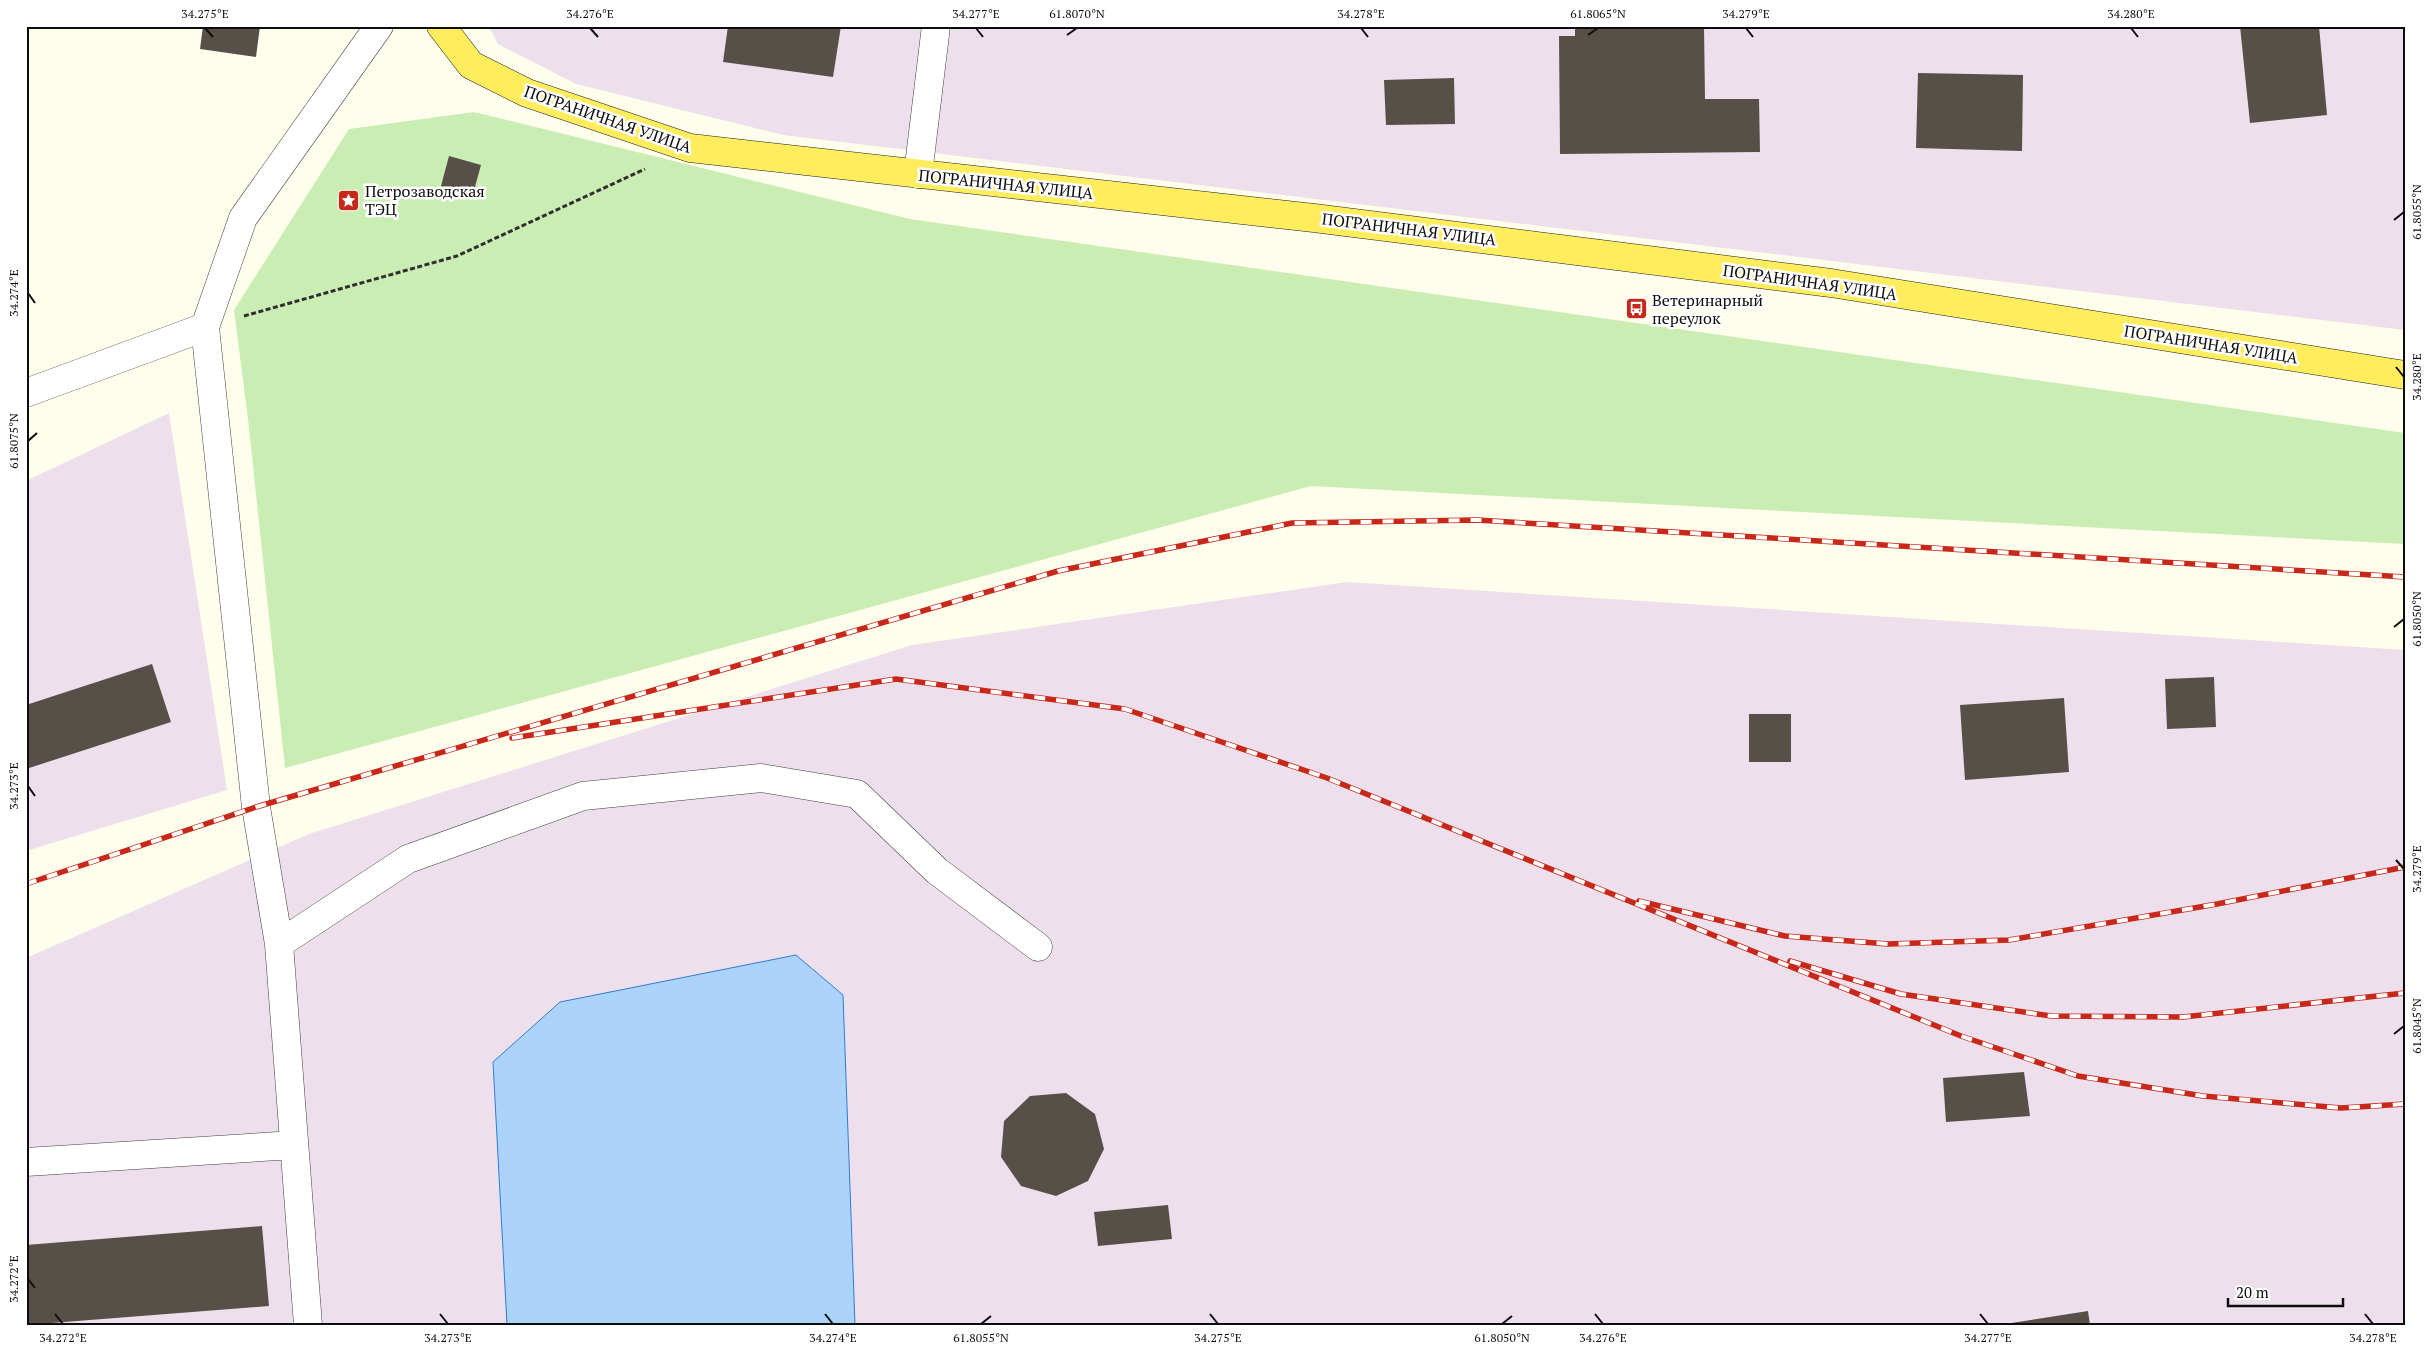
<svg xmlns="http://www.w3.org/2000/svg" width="2431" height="1351" viewBox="0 0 2431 1351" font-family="'PT Serif',serif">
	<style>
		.industrial { fill: #ede0ec }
		.green { fill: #c9edb3 }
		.water { fill: #acd3fb; stroke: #2d7ed8 }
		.building { fill: #565048 }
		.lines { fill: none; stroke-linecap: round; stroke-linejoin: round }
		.minor-casing { stroke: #404040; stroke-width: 29 }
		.major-casing { stroke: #1e1e1e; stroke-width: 29 }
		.path { stroke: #2f2f2f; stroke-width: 3; stroke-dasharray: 5 2.5; stroke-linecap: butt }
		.minor { stroke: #fff; stroke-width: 28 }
		.major { stroke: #ffed5d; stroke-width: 28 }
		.rail-casing { stroke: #c8281a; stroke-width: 5.5 }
		.rail { stroke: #fff; stroke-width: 4; stroke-dasharray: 11; stroke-linecap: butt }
		.ticks { fill: none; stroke: #0d0d0d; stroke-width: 2 }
		.labels { text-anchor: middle; stroke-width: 5; stroke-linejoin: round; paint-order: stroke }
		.street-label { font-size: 16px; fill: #0d0d0d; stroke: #fff }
		.poi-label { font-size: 16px; fill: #0d0d0d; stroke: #fff; text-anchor: start }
		.neatline { fill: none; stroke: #0d0d0d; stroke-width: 2 }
		.ticks-label { font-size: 12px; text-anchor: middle; fill: #0d0d0d }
	</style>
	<rect width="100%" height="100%" fill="#fffeed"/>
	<!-- industrial -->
	<path class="industrial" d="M489 26H2405V330L783 135 576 84 498 44Z
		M169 413 227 790 26 851V481Z
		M1347 582 2405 650V1325H26V958L309 834 912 645Z"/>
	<!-- green -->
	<path class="green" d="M474 112 910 219 2405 433V544L1311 486 285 768 248 419 234 310 349 129Z"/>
	<!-- water -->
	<path class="water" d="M796 955 843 995 855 1325H507L493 1062 560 1002Z"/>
	<!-- building -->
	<path class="building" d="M203 26H260L256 57 200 49Z
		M728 26H841L833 77 723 62Z
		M1575 26H1704L1705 99H1759L1760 152 1560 154 1559 36H1575Z
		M2240 26H2319L2327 115 2250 123Z
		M1918 73 2023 75 2022 151 1916 148Z
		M1454 78 1455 124 1386 125 1384 80Z
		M449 156 481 165 473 194 441 186Z
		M152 664 171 722 26 769V705Z
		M2214 677 2216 727 2167 729 2165 679Z
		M2064 698 2069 772 1965 780 1960 705Z
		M1749 714H1791V762H1749Z
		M2024 1072 2030 1116 1946 1122 1943 1078Z
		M1066 1093 1095 1114 1104 1149 1088 1181 1056 1196 1021 1186 1001 1157 1004 1121 1030 1096Z
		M1168 1205 1172 1239 1098 1246 1094 1212Z
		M262 1226 269 1306 26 1325V1245Z
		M2088 1311 2090 1325H2005V1324Z"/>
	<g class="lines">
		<defs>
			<path id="minor" d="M918 174 936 26
				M205 327 256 807 279 944 308 1325
				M26 393 205 327 243 218 379 26
				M279 944 408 859 583 796 761 778 857 794 937 871 1038 947
				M26 1162 294 1145"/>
			<path id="major" d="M441 26 471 65 527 93 690 148 1314 218 1831 283 2405 375"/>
		</defs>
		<!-- minor casing -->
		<use href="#minor" class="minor-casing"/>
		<!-- major casing -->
		<use href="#major" class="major-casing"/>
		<!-- path -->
		<path class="path" d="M244 316 457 256 645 169"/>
		<!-- minor -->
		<use href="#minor" class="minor"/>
		<!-- major -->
		<use href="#major" class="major"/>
		<defs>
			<path id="rail" d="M512 738 896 679 1125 709 1327 778 1961 1036 2078 1076 2203 1096 2341 1108 2405 1104
				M26 884 256 807 1058 571 1292 523 1477 520 2405 577
				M1639 901 1785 936 1888 944 2009 940 2217 904 2405 867
				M1790 961 1901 994 2051 1016 2183 1017 2405 993"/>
		</defs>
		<!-- rail casing -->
		<use href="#rail" class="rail-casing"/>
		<!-- rail -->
		<use href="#rail" class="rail"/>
	</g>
	<!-- ticks -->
	<path class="ticks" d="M205 28 213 37M590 28 598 37M976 28 983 37M1361 28 1368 37M1746 28 1753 37M2131 28 2138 37M1067 35 1077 28M1588 35 1598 28M2394 220 2404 212M28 293 35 303M2396 367 2404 377M28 441 37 433M2394 627 2404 619M28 786 35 796M2396 860 2404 869M2394 1034 2404 1026M28 1279 35 1288M55 1314 63 1324M440 1314 448 1324M825 1314 833 1324M1210 1314 1218 1324M1595 1314 1603 1324M1980 1314 1988 1324M2365 1314 2373 1324M981 1324 991 1316M1502 1324 1512 1316"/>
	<!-- icons -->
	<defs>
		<symbol id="sight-square" viewBox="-11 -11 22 22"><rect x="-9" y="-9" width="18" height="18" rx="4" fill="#c8281a" stroke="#fff"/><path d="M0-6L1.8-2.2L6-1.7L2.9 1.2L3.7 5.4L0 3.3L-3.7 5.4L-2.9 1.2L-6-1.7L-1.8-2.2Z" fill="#fff"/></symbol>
		<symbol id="bus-square" viewBox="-11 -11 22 22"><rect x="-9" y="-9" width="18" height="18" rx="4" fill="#c8281a" stroke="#fff"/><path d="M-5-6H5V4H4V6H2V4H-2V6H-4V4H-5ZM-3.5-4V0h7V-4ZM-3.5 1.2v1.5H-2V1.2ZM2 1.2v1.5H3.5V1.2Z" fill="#fff"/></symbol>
	</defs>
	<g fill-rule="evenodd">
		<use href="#sight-square" x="336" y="188" width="25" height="25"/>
		<use href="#bus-square" x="1624" y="296" width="25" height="25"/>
	</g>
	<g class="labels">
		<!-- street labels -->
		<g class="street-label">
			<text transform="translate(608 119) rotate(19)" y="6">ПОГРАНИЧНАЯ УЛИЦА</text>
			<text transform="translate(1006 184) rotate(6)" y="6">ПОГРАНИЧНАЯ УЛИЦА</text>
			<text transform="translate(1409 229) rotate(7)" y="6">ПОГРАНИЧНАЯ УЛИЦА</text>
			<text transform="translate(1810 282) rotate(8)" y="6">ПОГРАНИЧНАЯ УЛИЦА</text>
			<text transform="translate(2211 344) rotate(9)" y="6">ПОГРАНИЧНАЯ УЛИЦА</text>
		</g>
		<!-- poi labels -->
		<g class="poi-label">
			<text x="365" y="197">Петрозаводская<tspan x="365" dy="18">ТЭЦ</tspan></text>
			<text x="1652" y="306">Ветеринарный<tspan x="1652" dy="18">переулок</tspan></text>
		</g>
	</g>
	<!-- border -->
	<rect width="2431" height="1351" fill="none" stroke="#ffffff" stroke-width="55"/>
	<!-- scale -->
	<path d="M2228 1298v8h115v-8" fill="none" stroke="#0d0d0d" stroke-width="2.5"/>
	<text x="2236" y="1298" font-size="15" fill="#0d0d0d" stroke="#ffffff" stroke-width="4" paint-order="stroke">20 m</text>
	<rect x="28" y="28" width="2376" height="1296" class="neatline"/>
	<g class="ticks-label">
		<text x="205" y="18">34.275°E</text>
		<text x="590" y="18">34.276°E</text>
		<text x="976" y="18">34.277°E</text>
		<text x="1077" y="18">61.8070°N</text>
		<text x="1361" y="18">34.278°E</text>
		<text x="1598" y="18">61.8065°N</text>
		<text x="1746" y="18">34.279°E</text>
		<text x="2131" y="18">34.280°E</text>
		<text transform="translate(2417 212) rotate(-90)" y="4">61.8055°N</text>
		<text transform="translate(14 293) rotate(-90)" y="4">34.274°E</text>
		<text transform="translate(2417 377) rotate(-90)" y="4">34.280°E</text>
		<text transform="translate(14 441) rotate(-90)" y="4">61.8075°N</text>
		<text transform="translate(2417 619) rotate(-90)" y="4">61.8050°N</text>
		<text transform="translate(14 786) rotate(-90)" y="4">34.273°E</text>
		<text transform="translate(2417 869) rotate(-90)" y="4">34.279°E</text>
		<text transform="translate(2417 1026) rotate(-90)" y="4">61.8045°N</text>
		<text transform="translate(14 1279) rotate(-90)" y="4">34.272°E</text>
		<text x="63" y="1342">34.272°E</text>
		<text x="448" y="1342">34.273°E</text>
		<text x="833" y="1342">34.274°E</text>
		<text x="981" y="1342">61.8055°N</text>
		<text x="1218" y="1342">34.275°E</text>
		<text x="1502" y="1342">61.8050°N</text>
		<text x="1603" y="1342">34.276°E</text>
		<text x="1988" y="1342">34.277°E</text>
		<text x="2373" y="1342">34.278°E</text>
	</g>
</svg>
